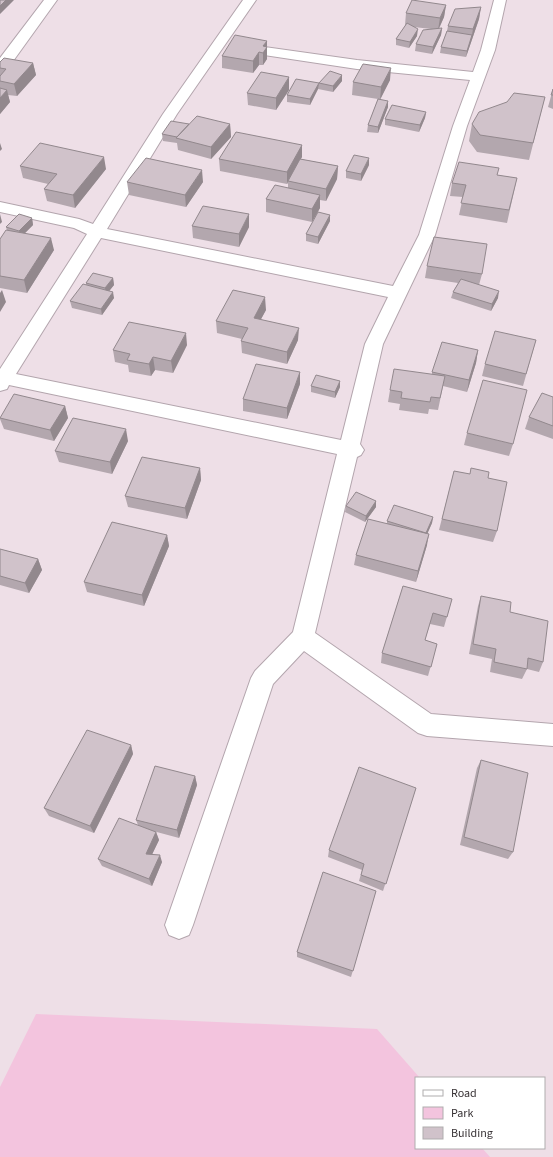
<svg xmlns="http://www.w3.org/2000/svg" width="553" height="1157" viewBox="0 0 553 1157" font-family="'Source Sans 3',sans-serif">
	<style>
		.green { fill: #f3c4de }
		.lines { fill: none; stroke-linecap: round; stroke-linejoin: round }
		.street-casing { stroke: #b3a5ad; stroke-width: 2 }
		.street { fill: #fff; fill-rule: evenodd }
		.wall { fill: #b3a7ae }
		.shaded-wall { fill: #92888d }
		.building { fill: #d0c2ca; stroke: #92888d }
	</style>
	<rect width="100%" height="100%" fill="#eedfe7"/>
	<!-- green -->
	<path class="green" d="M36 1014 377 1029 420 1078H416V1148H482L490 1157H0V1087Z"/>
	<g class="lines">
		<defs>
			<path id="street" d="M44 0H57L11 64 0 67V58Z
				M243 0H256L177 114 107 229 393 286 419 235 453 126 470 80 357 69 237 51 232 50 230 47 232 44 237 43 357 60 473 72 481 50 494 0H506L495 50 467 126 435 235 383 344 360 444 364 450 361 455 357 457 315 633 431 714 553 724V746L427 736 418 733 304 651 273 684 193 925 189 935 179 939 169 935 165 925 251 678 255 671 293 632 337 454 9 385 7 389 0 391V369L87 234 74 228 0 212V202L79 219 93 224 163 114ZM101 238 388 297 365 344 341 440 16 374Z"/>
		</defs>
		<!-- street casing -->
		<use href="#street" class="street-casing"/>
		<!-- street -->
		<use href="#street" class="street"/>
	</g>
	<!-- wall -->
	<path class="wall" d="M446 5 444 17 439 29 442 28 441 35 432 54 415 51 416 44 431 29 414 27 417 36 409 48 396 45V39L405 26V25L406 13Z
		M481 7 479 19 466 57 440 53 441 47 447 31 448 26Z
		M267 41V59L263 65H259L253 73 222 68V56Z
		M0 62 33 63 36 75 17 96 8 95 10 102 0 114Z
		M390 80 380 99 388 107 378 133 367 132 368 125 378 99 352 95 353 82Z
		M342 81 333 92 318 89 310 105 287 102V95L319 83Z
		M553 89V109L548 107Z
		M289 90 276 110 248 105 247 93Z
		M545 97 529 160 477 152 469 141 472 124Z
		M426 112 425 118 419 132 385 125V119Z
		M189 124H230L231 137 211 159 178 150 177 143 163 141 162 134Z
		M302 145V157L300 159 338 166 337 179 326 201 320 200V208L312 222 266 212V199L288 188V183L287 184 220 171 219 159Z
		M369 165 361 181 346 178V171Z
		M20 166 106 169 75 208 47 201 44 189 48 184 23 178Z
		M497 175 517 178 507 223 459 215 463 197 450 196 452 183Z
		M127 182H203L186 207 129 195Z
		M330 215V221L318 244 306 241V234Z
		M32 218 33 225 25 233 54 250 27 293 0 288V239L7 230 6 227Z
		M192 226 249 227 239 247 193 238Z
		M427 266 482 274 479 285 498 298 491 311 451 298 453 292 458 283 425 278Z
		M113 278 114 285 109 291 114 298 102 315 72 308 70 301 86 285V283Z
		M266 310 261 319 298 340 287 364 242 353 241 341 242 339 217 333 216 321Z
		M536 340 523 386 482 376 485 364Z
		M187 345 173 373 155 370 151 376 129 372 128 365 115 362 113 350Z
		M478 350 476 363 467 392 443 386 438 410 429 409 428 414 399 410 400 404 388 402 390 390 432 374V372Z
		M300 384 287 419 243 411V399Z
		M311 386 340 387 335 398 311 392Z
		M553 397V439L525 429 529 417Z
		M65 406 68 418 54 441 4 429 0 419V417Z
		M467 433 513 444 509 456 464 445Z
		M128 441 112 474 59 462 55 451Z
		M200 468 201 480 187 519 128 507 125 496Z
		M454 471 488 478 497 531 493 542 439 530Z
		M376 501V507L365 522 345 512 346 506Z
		M433 517 432 523 427 534V545L416 582 354 565 356 555 387 523V521Z
		M167 535 169 546 144 606 87 592 84 582Z
		M0 549 38 559 42 570 29 593 0 585Z
		M403 586 452 599 444 627 430 624 425 640 437 644 428 676 381 663 382 653Z
		M481 596 543 662 539 672 527 669 522 679 490 672 492 659 469 654 478 606Z
		M131 745 133 754 94 833 49 816 44 808Z
		M481 760 513 852 508 859 460 845 477 768Z
		M195 776 197 785 179 838 153 831 156 832 159 840 152 854 162 862 152 886 102 866 98 859 138 825 136 820Z
		M416 788 383 891 359 881 362 870 328 857 329 850Z
		M376 891 351 977 297 957V952Z"/>
	<!-- shaded-wall -->
	<path class="shaded-wall" d="M6 0H14L0 14V6Z
		M446 5 444 17 438 30 440 18Z
		M481 7 479 19 466 57 467 51 472 35 473 29Z
		M442 28 441 35 432 54 433 47Z
		M418 29 417 36 409 48 410 42Z
		M267 41V59L263 65V46Z
		M259 52V65L253 73V61Z
		M33 63 36 75 17 96 14 84Z
		M391 68 390 80 380 100 381 87Z
		M342 75V81L333 92V86Z
		M289 77V90L276 110V98Z
		M319 83 318 89 310 105V99Z
		M7 90 10 102 0 114V98Z
		M388 101V107L378 133V127Z
		M426 112 425 118 419 132 420 125Z
		M230 124 231 137 211 159V147Z
		M0 143 2 149 0 151Z
		M302 145V157L288 181 287 184V172Z
		M104 157 106 169 75 208 73 195Z
		M369 158V165L361 181V174Z
		M338 166 337 179 326 201V189Z
		M202 170 203 182 186 207 185 195Z
		M320 195V208L312 222V209Z
		M0 214 2 222 0 224Z
		M249 214V227L239 247V234Z
		M330 215V221L318 244V237Z
		M32 218 33 225 21 237 19 231Z
		M51 238 54 250 27 293 24 280Z
		M113 278 114 285 106 295 105 288Z
		M2 290 6 302 0 312V293Z
		M499 291 498 298 491 311 492 304Z
		M113 292 114 298 102 315 101 309Z
		M265 297 266 310 255 330 254 318Z
		M299 328 298 340 287 364V352Z
		M186 333 187 345 173 373 171 361Z
		M478 350 476 363 467 392 469 380Z
		M153 357 155 370 151 376 149 364Z
		M300 372V384L287 419V408Z
		M340 381V387L335 398V392Z
		M65 406 68 418 54 441 50 430Z
		M126 429 128 441 112 474 110 462Z
		M200 468 201 480 187 519 185 508Z
		M376 501V507L365 522 366 516Z
		M433 517 432 523 425 539 426 533Z
		M429 534 427 545 416 582 418 571Z
		M167 535 169 546 144 606 142 595Z
		M38 559 42 570 29 593 25 583Z
		M131 745 133 754 94 833 90 826Z
		M195 776 197 785 179 838 177 830Z
		M156 832 159 840 149 861 146 854Z
		M160 855 162 862 152 886 149 879Z"/>
	<!-- building -->
	<path class="building" d="M0 0H6L0 6Z
		M412 0 446 5 440 18 406 13Z
		M481 7 473 29 448 26 455 9Z
		M407 23 418 29 410 42 396 39Z
		M442 28 433 47 416 44 423 30Z
		M447 31 472 35 467 51 441 47Z
		M235 35 267 41 263 46 267 47 263 53 259 52 253 61 222 56Z
		M4 58 33 63 14 84 0 81V76L6 69 0 68V62Z
		M363 64 391 68 381 87 353 82Z
		M330 71 342 75 333 86 319 83Z
		M261 72 289 77 276 98 247 93Z
		M296 79 319 83 310 99 287 95Z
		M0 88 7 90 0 98Z
		M553 89V95H551Z
		M514 93 545 97 533 143 480 135 472 124 479 112 507 102Z
		M378 99 388 101 378 127 368 125Z
		M392 105 426 112 420 125 385 119Z
		M197 116 230 124 211 147 176 138Z
		M171 121 189 124 177 137 162 134Z
		M236 132 302 145 287 172 219 159Z
		M40 143 104 157 73 195 44 189 57 174 20 166Z
		M354 155 369 158 361 174 346 171Z
		M146 158 202 170 185 195 127 182Z
		M300 159 338 166 326 189 288 181Z
		M459 162 499 168 497 175 517 178 509 210 461 203 466 185 452 183Z
		M275 185 320 195 312 209 266 199Z
		M203 206 249 214 239 234 192 226Z
		M318 212 330 215 318 237 306 234Z
		M19 214 32 218 19 231 6 227Z
		M6 230 51 238 24 280 0 276V239Z
		M434 237 487 244 482 274 427 266Z
		M93 273 113 278 105 288 86 283Z
		M461 279 499 291 492 304 453 292Z
		M83 284 113 292 101 309 70 301Z
		M233 290 265 297 254 318 299 328 287 352 241 341 248 328 216 321Z
		M129 322 186 333 171 361 153 357 149 364 127 360 130 354 113 350Z
		M495 331 536 340 526 374 485 364Z
		M442 342 478 350 469 380 432 372Z
		M256 364 300 372 287 408 243 399Z
		M394 369 445 376 440 398 431 397 430 402 401 398 402 392 390 390Z
		M316 375 340 381 335 392 311 386Z
		M483 380 527 390 513 444 467 433Z
		M542 393 553 397V426L529 417Z
		M14 394 65 406 50 430 0 418Z
		M73 418 126 429 110 462 55 451Z
		M142 457 200 468 185 508 125 496Z
		M471 468 489 472 488 478 507 482 497 531 442 519 454 471 470 474Z
		M356 492 376 501 366 516 346 506Z
		M394 505 433 517 426 533 387 521Z
		M368 519 429 534 418 571 356 555Z
		M112 522 167 535 142 595 84 582Z
		M0 549 38 559 25 583 0 576Z
		M403 586 452 599 447 617 433 613 425 640 437 644 431 667 382 653Z
		M481 596 511 602 510 612 548 621 543 662 528 658 527 669 494 662 496 649 473 644Z
		M87 730 131 745 90 826 44 808Z
		M481 760 528 773 513 852 464 837Z
		M155 766 195 776 177 830 136 820Z
		M359 767 416 788 386 884 361 875 364 864 329 850Z
		M119 818 156 832 146 854 160 855 149 879 98 859Z
		M323 872 376 891 353 971 297 952Z"/>
	<!-- legend -->
	<rect x="415" y="1077" width="130" height="72" fill="#ffffff" stroke="#afadae"/>
	<rect x="423" y="1090" width="20" height="6" fill="#ffffff" stroke="#afadae"/>
	<text x="451" y="1097" font-size="12" fill="#383235">Road</text>
	<rect x="423" y="1107" width="20" height="12" fill="#f3c4de" stroke="#afadae"/>
	<text x="451" y="1117" font-size="12" fill="#383235">Park</text>
	<rect x="423" y="1127" width="20" height="12" fill="#d0c2ca" stroke="#afadae"/>
	<text x="451" y="1137" font-size="12" fill="#383235">Building</text>
</svg>
